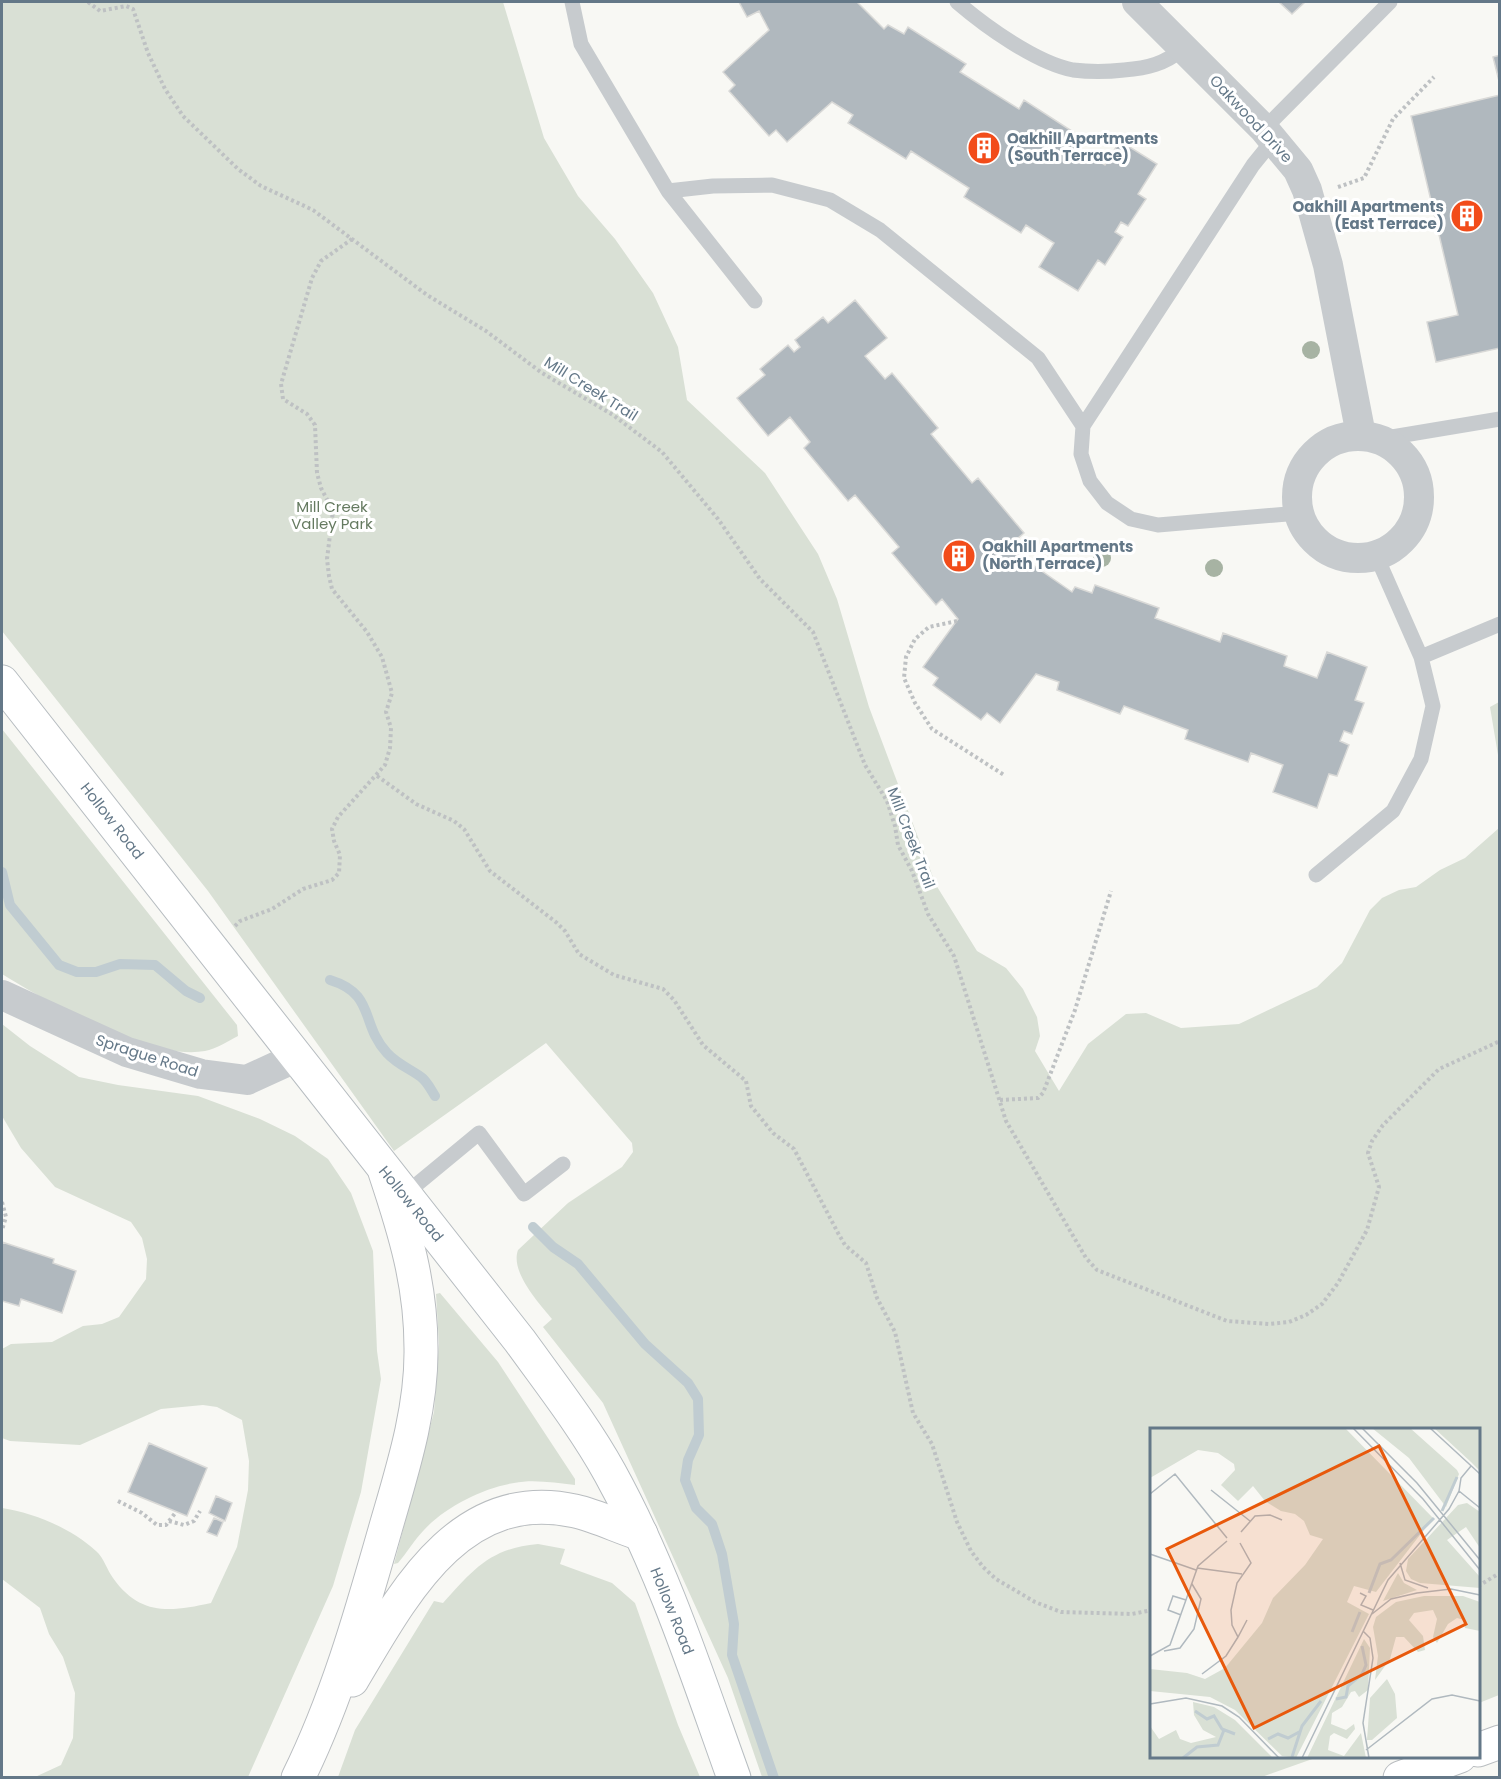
<svg xmlns="http://www.w3.org/2000/svg" width="1501" height="1779" viewBox="0 0 1501 1779" font-family="Poppins,sans-serif">
	<style>
		.green { fill: #d9e0d5 }
		.lines { fill: none; stroke-linecap: round; stroke-linejoin: round }
		.stream { stroke: #c0ccd1; stroke-width: 10 }
		.building { fill: #b0b8be; stroke: #d9d9d7; stroke-width: 1.5 }
		.secondary-casing { stroke: #b7bdc1; stroke-width: 35 }
		.highway-casing { stroke: #b9bdc0; stroke-width: 35 }
		.path { stroke: #bec1c3; stroke-width: 4; stroke-dasharray: 3 3; stroke-linecap: butt }
		.lane { stroke: #c7cbce; stroke-width: 15 }
		.street { stroke: #c7cbce; stroke-width: 30 }
		.secondary { stroke: #fff; stroke-width: 33 }
		.highway { stroke: #fff; stroke-width: 33 }
		.tree { fill: #a7b3a3 }
		.labels { text-anchor: middle; stroke-width: 6; stroke-linejoin: round; paint-order: stroke }
		.street-label { font-size: 15px; fill: #647888; stroke: #fff }
		.poi-label { font-size: 15px; font-weight: bold; fill: #647888; stroke: #fff; text-anchor: start }
		.park-label { font-size: 15px; fill: #657a60; stroke: #fff }
		.inset-river { fill: none; stroke: #c0ccd1; stroke-width: 3 }
		.inset-road { fill: none; stroke: #b0b9bf; stroke-width: 1.5 }
		.view { fill: #e8590c; fill-opacity: 0.15; stroke: #e8590c; stroke-width: 3 }
		.inset-edge { fill: none; stroke: #647888; stroke-width: 3 }
	</style>
	<rect width="100%" height="100%" fill="#f8f8f4"/>
	<!-- green -->
	<path class="green" d="M2 2H503L544 138 578 196 615 239 653 293 678 347 687 400 765 473 818 554 837 599 869 707 936 885 977 951 1006 968 1023 989 1037 1017 1040 1036 1035 1051 1059 1091 1088 1044 1126 1014 1146 1013 1181 1028 1239 1024 1317 987 1342 963 1370 910 1382 898 1399 890 1416 887 1440 870 1465 858 1499 828V1695L1479 1703 1478 1430H1152V1756L1318 1757 1259 1778 762 1777 728 1678 603 1403 543 1327 552 1319C539 1303 510 1272 518 1250L568 1203 622 1167 633 1152 632 1143 546 1043 394 1151 208 891 2 631Z
		M1499 702V761L1490 707Z
		M2 729 237 1025 238 1036C228 1041 216 1049 205 1051 149 1061 49 1003 2 974Z
		M2 1024 30 1046 79 1077 118 1085 198 1096 260 1119 295 1136 328 1159 351 1193 373 1251 377 1351 381 1379 361 1492 333 1586 248 1777H35L61 1765 73 1738 75 1693 63 1657 49 1634 40 1608 2 1579V1508C34 1513 71 1528 96 1551 104 1558 107 1570 113 1578 140 1616 170 1612 211 1603L237 1547 248 1490 249 1461 242 1420 217 1407 203 1405 161 1409 80 1445 10 1441 2 1438V1349L11 1344 52 1342 83 1326 102 1324 119 1317 146 1279 147 1259 142 1238 131 1222 55 1187 21 1148 2 1116Z
		M440 1293 498 1362 575 1479V1485C555 1483 534 1479 514 1483 483 1488 445 1507 424 1530 414 1540 407 1553 398 1563L394 1564 434 1412 439 1344 436 1294Z
		M538 1544 565 1549 560 1564 612 1583 635 1603 678 1725 700 1777H338L355 1730 434 1601 443 1603C473 1570 490 1548 538 1544Z"/>
	<g class="lines">
		<!-- stream -->
		<path class="stream" d="M2 872 10 905 59 965 77 972H96L120 964 155 965 186 991 200 998
			M330 980C376 994 360 1024 387 1053 397 1064 410 1069 421 1077 427 1081 431 1090 435 1096
			M533 1227 553 1247 578 1264 645 1344 688 1383 698 1399 699 1435 688 1460 685 1480 696 1508 712 1524 722 1554 734 1624 732 1655 774 1778"/>
	</g>
	<!-- building -->
	<path class="building" d="M739 2H857L884 29 888 25 904 34 908 27 966 64 960 72 1019 109 1024 100 1081 137 1075 146 1105 165 1120 141 1157 164 1138 194 1146 199 1128 226 1121 222 1115 232 1123 237 1105 265 1098 260 1078 291 1039 267 1054 243 1026 225 1021 233 964 197 969 188 911 151 906 159 848 123 853 115 832 102 787 142 776 130 769 136 729 91 735 85 723 72 769 30 759 11 747 17Z
		M1279 2H1305L1292 14Z
		M1500 55V85L1493 57Z
		M1500 95V348L1436 362 1427 322 1458 315 1411 116Z
		M855 300 887 338 865 356 885 379 892 373 938 428 931 434 972 483 978 478 1024 533 1017 539 1027 551 1023 558 1072 592 1075 587 1092 593 1095 585 1159 608 1155 618 1220 642 1223 633 1287 656 1284 666 1317 678 1327 652 1367 667 1355 700 1364 703 1352 734 1344 731 1340 741 1349 745 1337 776 1329 774 1317 808 1273 792 1283 765 1251 753 1248 762 1185 739 1188 730 1124 706 1120 714 1057 690 1059 682 1036 674 1000 723 987 713 981 720 933 685 938 678 923 667 958 619 942 599 936 605 892 553 899 547 855 495 848 501 804 448 810 442 790 417 768 436 737 398 765 375 760 369 788 345 794 352 800 347 795 340 823 317 828 323Z
		M2 1242 54 1259 53 1263 76 1271 62 1313 21 1299 19 1306 2 1301Z
		M149 1443 207 1468 187 1516 128 1492Z
		M216 1496 232 1503 225 1521 209 1513Z
		M214 1518 223 1522 217 1536 207 1532Z"/>
	<g class="lines">
		<defs>
			<path id="secondary" d="M2 682 520 1341C551 1384 584 1426 610 1473 663 1569 697 1675 734 1778"/>
			<path id="highway" d="M352 1680C402 1596 459 1485 575 1511 597 1516 619 1527 641 1534
				M1478 1750 1500 1742
				M298 1778C337 1699 361 1614 385 1530 402 1471 422 1410 421 1348 421 1284 405 1232 385 1172
				M1400 1778 1460 1756"/>
		</defs>
		<!-- secondary casing -->
		<use href="#secondary" class="secondary-casing"/>
		<!-- highway casing -->
		<use href="#highway" class="highway-casing"/>
		<!-- path -->
		<path class="path" d="M88 2 100 11 126 6 133 9 148 53 165 89 183 116 238 169 261 186 313 210 427 295 486 331 542 373 613 415 662 452 718 519 760 579 813 632 865 765 887 801 895 826 898 845 912 871 928 914 954 956 1006 1121 1086 1258 1097 1270 1227 1321 1269 1324 1289 1322 1306 1315 1322 1304 1338 1283 1367 1230 1379 1187 1368 1153 1372 1141 1383 1125 1439 1069 1500 1041
			M1338 187 1364 178 1393 119 1434 77
			M957 621 929 627 915 639 906 657 904 678 915 703 932 729 1004 775
			M377 776 416 804 454 821 464 829 490 871 557 923 565 931 579 954 614 975 663 989 674 1000 703 1045 746 1081 751 1106 773 1133 794 1149 838 1233 845 1245 866 1263 877 1298 895 1332 913 1413 932 1444 957 1522 971 1551 983 1567 996 1579 1035 1602 1061 1612 1132 1614 1152 1610
			M235 926 240 921 272 909 303 889 332 880 339 873 340 855 334 841 332 829 338 817 385 765 390 748 391 728 386 712 392 693 382 657 367 632 332 589 329 576 327 559 333 511 321 488 317 473 315 425 307 414 283 399 281 384 312 278 321 261 352 239
			M1000 1100 1038 1098 1043 1093 1075 1010 1111 891
			M2 1202 6 1217 2 1230
			M118 1501 142 1513 157 1525H166L176 1512
			M169 1521 184 1525 194 1521 200 1511
			M1478 1586 1500 1573"/>
		<!-- lane -->
		<path class="lane" d="M572 2 581 44 668 191
			M957 2C985 26 1036 63 1073 70 1089 72 1107 72 1124 70 1148 68 1164 64 1183 49
			M1264 129 1390 2
			M1274 139 1253 165 1083 426 1081 454 1090 481 1107 503 1131 519 1158 525 1299 513
			M755 301 668 191 713 186 772 185 830 200 880 230 1038 358 1083 426
			M1380 439 1500 419
			M1421 657 1500 624
			M1316 875 1393 811 1421 759 1433 706 1421 657 1376 555
			M404 1195 479 1133 524 1194 563 1164"/>
		<!-- street -->
		<path class="street" d="M1137 2 1264 129 1298 170 1307 190 1328 265 1361 435
			M1297 497a61 61 0 1 1 122 0a61 61 0 1 1-122 0Z
			M2 995 127 1052 201 1074 247 1080 297 1057"/>
		<!-- secondary -->
		<use href="#secondary" class="secondary"/>
		<!-- highway -->
		<use href="#highway" class="highway"/>
	</g>
	<!-- trees -->
	<g class="tree">
		<circle cx="1311" cy="350" r="9"/>
		<circle cx="1102" cy="558" r="9"/>
		<circle cx="1214" cy="568" r="9"/>
	</g>
	<!-- icons -->
	<defs>
		<symbol id="building-disc" viewBox="-11 -11 22 22"><circle r="9.5" fill="#f24c1a" stroke="#fff"/><path d="M-4-6H4V6H1V3H-1V6H-4ZM-2.5-4.3h1.7v1.8h-1.7ZM.8-4.3h1.7v1.8H.8ZM-2.5-1h1.7V.8h-1.7ZM.8-1h1.7V.8H.8Z" fill="#fff"/></symbol>
	</defs>
	<g fill-rule="evenodd">
		<use href="#building-disc" x="965" y="129" width="38" height="38"/>
		<use href="#building-disc" x="1448" y="197" width="38" height="38"/>
		<use href="#building-disc" x="940" y="537" width="38" height="38"/>
	</g>
	<g class="labels">
		<!-- street labels -->
		<g class="street-label">
			<text transform="translate(1251 119) rotate(47)" y="5">Oakwood Drive</text>
			<text transform="translate(591 389) rotate(32)" y="5">Mill Creek Trail</text>
			<text transform="translate(112 821) rotate(52)" y="5">Hollow Road</text>
			<text transform="translate(911 838) rotate(69)" y="5">Mill Creek Trail</text>
			<text transform="translate(147 1056) rotate(18)" y="5">Sprague Road</text>
			<text transform="translate(411 1204) rotate(51)" y="5">Hollow Road</text>
			<text transform="translate(672 1611) rotate(68)" y="5">Hollow Road</text>
		</g>
		<!-- poi labels -->
		<g class="poi-label">
			<text x="1007" y="144">Oakhill Apartments<tspan x="1007" dy="17">(South Terrace)</tspan></text>
			<text x="1444" y="212" text-anchor="end">Oakhill Apartments<tspan x="1444" dy="17">(East Terrace)</tspan></text>
			<text x="982" y="552">Oakhill Apartments<tspan x="982" dy="17">(North Terrace)</tspan></text>
		</g>
		<!-- park labels -->
		<g class="park-label">
			<text x="332" y="512">Mill Creek<tspan x="332" dy="17">Valley Park</tspan></text>
		</g>
	</g>
	<!-- overview -->
	<g transform="translate(1150 1428)">
		<rect width="330" height="330" fill="#f8f8f4"/>
		<path d="M0 0H195L283 90 226 164 204 158 197 174 219 186 146 330 132 328 85 282 60 269 0 263V241L37 245 55 251 75 240 112 195 123 170 155 137 173 111 160 107 154 93 145 86 131 83 115 73 103 58 88 73 71 57 85 42 84 36 68 25 48 22 0 50ZM222 0H260L307 42 309 46 296 79 259 30ZM284 0H330V43L321 34ZM317 75 330 84V120L316 99 297 112 330 149V160L270 155 261 151 256 143 258 131 308 77ZM248 145 254 155 267 162 233 173ZM274 168H313L330 174V203L315 200 314 192 307 190 298 196 287 215 283 209 287 191 283 182 264 185 259 192 273 208 275 222 268 224 254 209H246L240 231 225 252 228 228 223 199 226 189 246 174ZM214 211 220 220 218 262 209 269 205 263 201 264 192 279 182 285 181 296 196 302 204 296 205 301 197 311 184 305 180 308 178 322 194 328 211 305 216 330H157ZM237 251 245 266 247 290 222 312H217L220 270ZM43 274 64 279 85 292 123 330H0V298L9 311 26 302 30 311 41 315 66 309 53 302 44 287Z" fill="#d9e0d5"/>
		<path class="inset-river" d="M292 83 307 49M219 165 230 136 241 132 284 90M202 204 210 184M186 271 196 269 198 258 212 246 216 237 212 218M45 283 57 291 64 288 72 301 85 306M118 311 128 306 138 310 151 303M142 329 152 298 171 273M33 330 47 319 68 317 74 302"/>
		<path class="inset-road" d="M203 0 273 71 330 142M212 0 267 55 330 132M280 0 330 46M61 62 100 93M309 63 311 50 321 38M309 63 330 80M0 66 25 46 77 110M91 104 105 88 120 87 132 92M90 115 101 135 87 155 81 182 82 197 88 209 97 192M0 126 46 142M250 135 255 152 278 160M47 140 92 146M210 165 216 168 211 177 223 182M222 186 241 171 267 165 301 161 330 167M31 187 18 182 23 168 36 172M213 203 220 210 223 230 213 295 219 330M14 223 30 220 44 201 51 171 42 156M0 228 20 217 48 138 77 113M52 246 76 228 88 209M0 276 36 270 72 278 89 289 129 330M216 322 282 271 302 267 330 273M152 330 238 152 299 81 309 63"/>
		<path class="view" d="M229 18 316 196 104 300 17 121Z"/>
		<rect width="330" height="330" class="inset-edge"/>
	</g>
	<!-- border -->
	<rect width="1501" height="1779" fill="none" stroke="#647888" stroke-width="6"/>
</svg>
